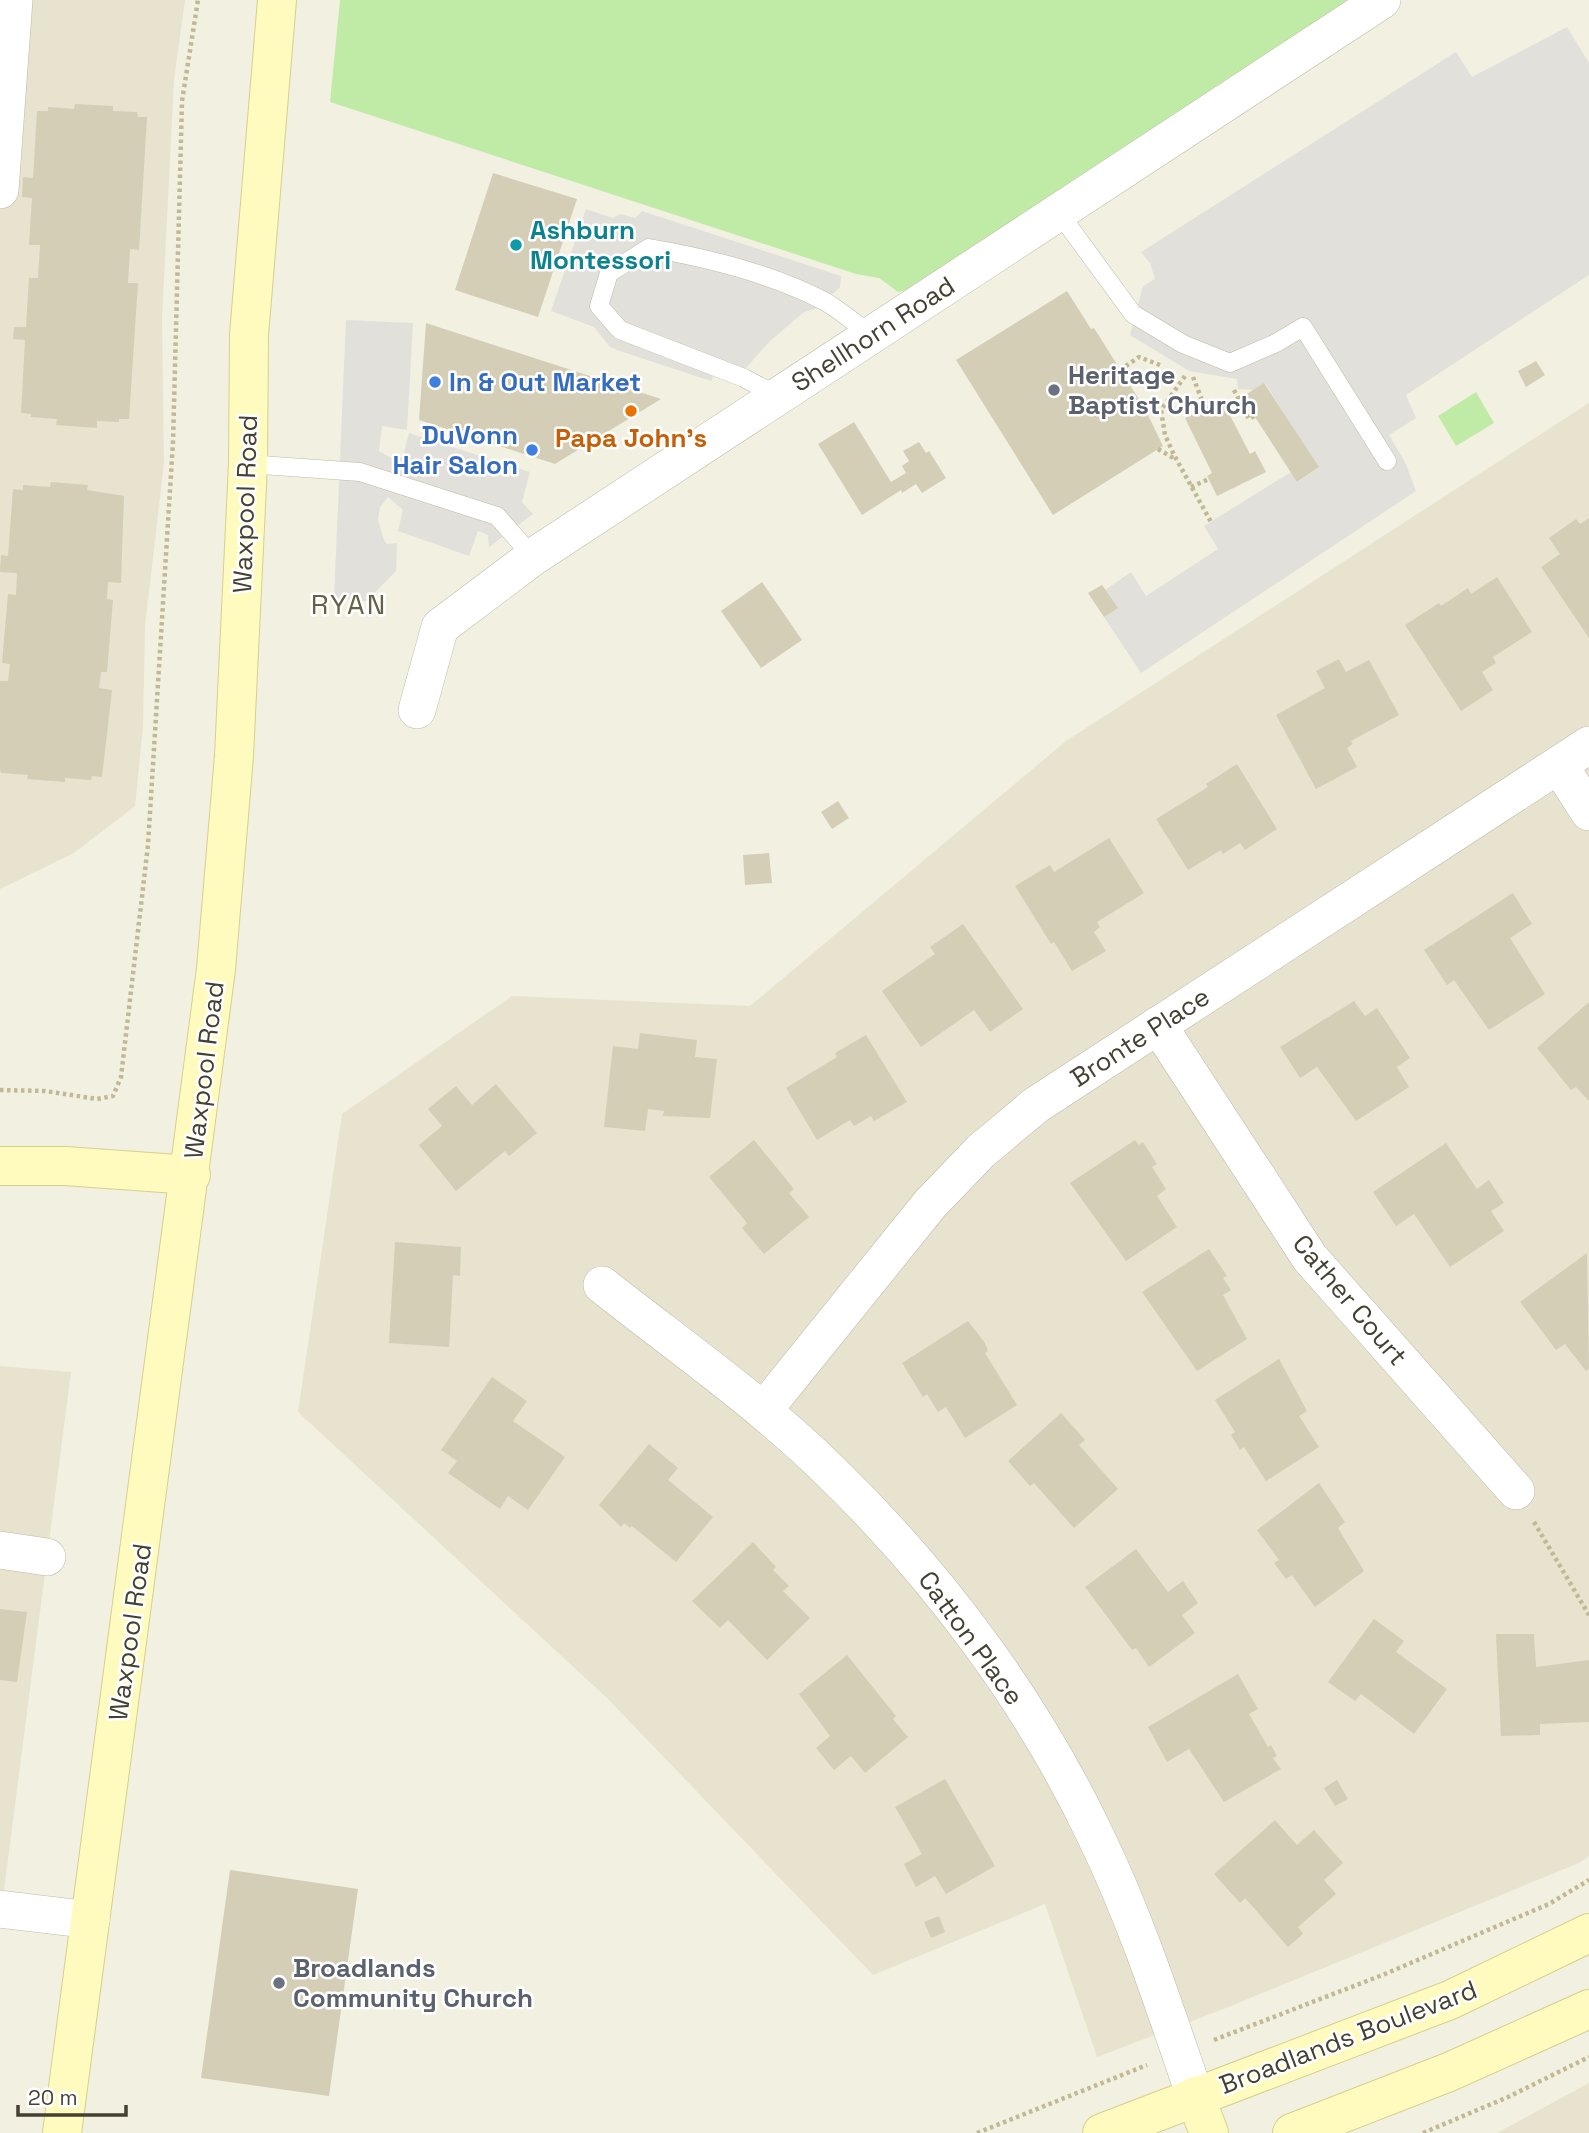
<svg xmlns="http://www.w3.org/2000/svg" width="1589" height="2133" viewBox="0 0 1589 2133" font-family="'Space Grotesk',sans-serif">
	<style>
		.residential { fill: #e7e3cf }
		.green { fill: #c0eba6 }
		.parking { fill: #e2e0db }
		.building { fill: #d4ceb6 }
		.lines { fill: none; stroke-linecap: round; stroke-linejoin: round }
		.lane-casing { stroke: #bebaa4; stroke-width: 19 }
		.street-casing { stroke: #bebaa4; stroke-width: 38 }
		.secondary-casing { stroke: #d6d08d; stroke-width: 40 }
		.path { stroke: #c1b994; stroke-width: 4.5; stroke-dasharray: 3.5 3.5; stroke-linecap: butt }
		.lane { stroke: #fff; stroke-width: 18 }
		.street { stroke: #fff; stroke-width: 37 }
		.secondary { stroke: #fffbbf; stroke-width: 38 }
		.culture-dot { fill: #0f9aa8; stroke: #fff; stroke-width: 2.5 }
		.shop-dot { fill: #3f7fe0; stroke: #fff; stroke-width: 2.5 }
		.worship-dot { fill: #6b7280; stroke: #fff; stroke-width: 2.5 }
		.food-dot { fill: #e8710a; stroke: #fff; stroke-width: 2.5 }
		.labels { text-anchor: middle; stroke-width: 5; stroke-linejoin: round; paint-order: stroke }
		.culture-label { font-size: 26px; font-weight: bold; fill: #0d838f; stroke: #fff; text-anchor: start }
		.street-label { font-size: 26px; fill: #444032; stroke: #fff }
		.worship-label { font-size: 26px; font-weight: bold; fill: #5b616d; stroke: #fff; text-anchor: start }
		.shop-label { font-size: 26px; font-weight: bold; fill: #366cbe; stroke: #fff; text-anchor: start }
		.food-label { font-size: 26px; font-weight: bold; fill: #c56008; stroke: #fff }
		.neighbourhood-label { font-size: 28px; letter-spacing: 2px; fill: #676048; stroke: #fff }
	</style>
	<rect width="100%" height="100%" fill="#f2f0e1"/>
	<!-- residential -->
	<path class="residential" d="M0 0H185L174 80 162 318 164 463 145 626 143 727 135 806 74 853 0 889Z
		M1589 403V1856L1579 1863 1226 2008 1097 2057 1045 1904 873 1975 608 1699 298 1412 342 1114 512 996 750 1006 1066 741Z
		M0 1366 71 1372 0 1921Z
		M1589 2083V2133H1497Z"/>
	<!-- green -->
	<path class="green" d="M340 0H1350L915 288 898 292 879 278 856 274 330 102Z
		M1476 392 1494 423 1456 446 1438 416Z"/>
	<!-- parking -->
	<path class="parking" d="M1567 27 1589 63V275L1406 395 1416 418 1389 435 1405 462 1416 491 1141 673 1104 617 1117 608 1105 590 1131 572 1146 596 1218 549 1204 526 1291 472 1298 482 1318 468 1265 383 1254 390 1238 389 1237 379 1189 371 1130 335 1143 286 1155 279 1150 263 1141 252 1456 52 1472 77Z
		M586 209 613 218 620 214 635 218 642 211 841 276 840 287 818 308 804 312 770 341 736 379 716 371 711 381 617 350 610 347 594 327 551 311Z
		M346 320 413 323 407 430 382 426 379 451 393 459 403 457 409 433 530 472 522 502 533 514 489 547 488 535 478 531 469 556 398 531 403 510 388 497 380 507 378 520 384 540 387 544 397 543 396 571 366 601 334 598Z"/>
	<!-- building -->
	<path class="building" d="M75 104 113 106V111L137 112 138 117H147L139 250 130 249 128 283H138L129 419H119V422L97 421V428L56 425 57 419 31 417V414L21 413 25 340 13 339 14 327H26L29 278H38L40 245H29L32 198 22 197 23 177 33 178 37 111H48V107L74 109Z
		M493 173 577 199 538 317 455 290Z
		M1067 291 1091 329 1094 328 1145 409 1163 446 1053 515 956 360Z
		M426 323 661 399 555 464 419 420Z
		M1536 361 1545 375 1526 387 1518 371Z
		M1264 383 1319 467 1297 482 1242 397Z
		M1222 400 1250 454 1255 451 1266 472 1217 496 1207 476 1212 473 1185 418Z
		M854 422 891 482 906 473 902 466 909 461 903 451 919 442 926 453 929 451 946 478 922 493 916 484 902 493 901 490 862 515 818 444Z
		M51 482 88 485 87 490 124 496 121 583 108 582 107 599 113 600 107 672H101L99 688 112 690 102 777 92 776 91 780 65 778V782L27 779 28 775 1 773 0 769V681H8L10 664 2 663 8 594 16 595 17 573 0 572 1 555 8 556 13 489 23 490V485L50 487Z
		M1589 518V638L1541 567 1560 554 1549 538 1576 519 1580 524Z
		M1497 577 1532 632 1493 657 1496 663 1482 672 1493 690 1461 711 1405 625 1439 603 1441 606 1468 588 1471 594Z
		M762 582 802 640 761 668 721 611Z
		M1102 585 1118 608 1104 617 1088 593Z
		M1339 659 1346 672 1369 660 1399 715 1351 741 1353 744 1347 748 1357 767 1316 789 1276 715 1325 688 1316 671Z
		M1237 764 1277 829 1245 850 1240 843 1223 854 1221 850 1188 870 1156 819 1208 787 1206 784Z
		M838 801 849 818 832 829 821 812Z
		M1109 838 1144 893 1097 922 1100 927 1094 932 1106 951 1072 971 1054 942 1051 944 1015 886 1050 865 1054 872Z
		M769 853 772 883 745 885 743 855Z
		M1513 893 1532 924 1510 938 1545 994 1489 1030 1454 980 1447 985 1424 950Z
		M963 924 1023 1009 990 1032 974 1010 921 1047 882 991 935 954 930 947Z
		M1354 1001 1365 1016 1377 1008 1410 1058 1397 1067 1409 1087 1356 1121 1317 1067 1300 1078 1280 1047Z
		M1589 1002V1101L1576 1087 1571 1090 1537 1048Z
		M640 1033 697 1040 695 1057 717 1059 710 1118 663 1116 664 1111 648 1109 645 1131 604 1127 613 1046 638 1049Z
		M866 1035 907 1102 874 1121 871 1116 854 1126 850 1120 817 1140 786 1088 837 1057 835 1053Z
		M496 1084 537 1133 509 1156 505 1151 456 1191 419 1145 442 1126 428 1109 456 1086 472 1105Z
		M754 1140 794 1189 789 1193 809 1217 764 1254 742 1228 747 1223 709 1177Z
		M1135 1140 1139 1145 1143 1142 1157 1164 1152 1167 1166 1189 1157 1196 1177 1227 1126 1261 1070 1183Z
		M1446 1143 1477 1189 1489 1180 1504 1203 1491 1211 1504 1231 1450 1267 1414 1214 1396 1226 1373 1192Z
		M395 1242 461 1247 460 1276 453 1275 449 1347 389 1343Z
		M1209 1249 1227 1276 1223 1278 1231 1290 1223 1295 1247 1339 1197 1371 1142 1292Z
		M1587 1253 1589 1369 1586 1371 1565 1344 1556 1350 1520 1302Z
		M968 1321 985 1343 988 1351 985 1353 1017 1405 965 1438 946 1407 938 1412 927 1394 923 1397 902 1363Z
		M1279 1359 1307 1411 1299 1416 1319 1447 1266 1481 1244 1447 1240 1450 1231 1435 1235 1432 1215 1400Z
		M492 1377 527 1401 513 1421 565 1457 528 1510 508 1496 500 1509 448 1473 457 1461 441 1450Z
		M1061 1413 1085 1440 1079 1445 1118 1489 1074 1528 1034 1483 1030 1486 1008 1461Z
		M649 1444 678 1468 668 1480 713 1517 676 1562 632 1526 630 1528 624 1523 621 1527 599 1505Z
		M1319 1483 1345 1522 1338 1528 1364 1571 1315 1607 1292 1575 1286 1579 1274 1563 1279 1560 1257 1530Z
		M753 1542 776 1567 773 1570 789 1586 783 1591 810 1618 767 1660 728 1620 720 1628 692 1601Z
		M1136 1549 1168 1592 1183 1581 1198 1603 1182 1615 1195 1633 1149 1667 1136 1648 1132 1650 1085 1587Z
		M0 1609 27 1612 17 1682 0 1680Z
		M1374 1619 1404 1641 1396 1652 1447 1689 1414 1734 1361 1694 1355 1701 1328 1682Z
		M1496 1634H1534L1536 1667 1589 1660V1722L1540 1724V1735L1501 1736Z
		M847 1655 896 1716 893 1719 908 1737 865 1773 851 1756 834 1770 816 1748 830 1736 799 1694Z
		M1238 1674 1258 1709 1249 1714 1268 1747 1271 1745 1277 1756 1273 1758 1281 1769 1224 1802 1189 1749 1167 1762 1148 1727Z
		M945 1779 995 1866 946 1894 935 1876 916 1887 904 1864 922 1854 895 1807Z
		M1337 1780 1348 1799 1335 1806 1324 1788Z
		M1275 1820 1297 1845 1314 1830 1343 1863 1324 1880 1336 1894 1298 1927 1303 1934 1288 1947 1245 1898 1240 1903 1214 1874Z
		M230 1870 358 1889 329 2096 201 2078Z
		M939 1916 945 1932 931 1938 924 1922Z"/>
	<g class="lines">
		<defs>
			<path id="lane" d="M1059 213 1133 314 1183 344 1230 363 1276 343 1303 327 1387 461
				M778 396 744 378 620 330 599 306 609 273 649 248C708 258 770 273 824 301 840 310 856 324 872 336
				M248 464 360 472 497 516 533 557"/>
			<path id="street" d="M0 190 14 0
				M417 710 440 627 533 557 1382 0
				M1559 765 1589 812
				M1158 1025 1310 1258 1516 1491
				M602 1285C679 1346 761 1403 831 1472 939 1577 1033 1703 1097 1839 1137 1922 1165 2009 1195 2096
				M763 1411 930 1204 981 1151 1036 1105 1589 745
				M0 1550 47 1557
				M0 1909 91 1920"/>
			<path id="secondary" d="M0 1166H65L191 1175
				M1195 2096 1209 2133
				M62 2133 216 969 234 756 248 464 249 335 277 0
				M1102 2133 1450 2000 1589 1933
				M1292 2133 1449 2072 1589 2009"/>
		</defs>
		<!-- lane casing -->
		<use href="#lane" class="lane-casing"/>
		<!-- street casing -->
		<use href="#street" class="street-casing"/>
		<!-- secondary casing -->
		<use href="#secondary" class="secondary-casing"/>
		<!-- path -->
		<path class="path" d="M1120 370 1139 357 1160 365
			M1185 376 1161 410 1165 435 1174 455 1211 522
			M1193 377 1205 408
			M1234 390 1249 419 1254 416
			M1158 449 1175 459
			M1191 487 1209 479
			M0 1090 45 1091 97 1099 113 1096 121 1077 148 845 173 442 182 101 198 0
			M1534 1522 1589 1615
			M1214 2040 1385 1974 1549 1904 1589 1880
			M977 2133 1147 2065
			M1423 2133 1508 2097 1589 2057"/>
		<!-- lane -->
		<use href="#lane" class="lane"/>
		<!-- street -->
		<use href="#street" class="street"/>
		<!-- secondary -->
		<use href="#secondary" class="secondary"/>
	</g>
	<!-- markers -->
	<circle class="culture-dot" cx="516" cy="245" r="7"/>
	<g class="shop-dot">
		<circle cx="435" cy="382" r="7"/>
		<circle cx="532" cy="450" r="7"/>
	</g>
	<g class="worship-dot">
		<circle cx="1054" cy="390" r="7"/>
		<circle cx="279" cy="1983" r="7"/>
	</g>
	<circle class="food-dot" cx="631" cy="411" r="7"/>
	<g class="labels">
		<!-- culture labels -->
		<g class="culture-label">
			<text x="530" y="239">Ashburn<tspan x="530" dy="30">Montessori</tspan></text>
		</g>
		<!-- street labels -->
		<g class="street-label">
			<text transform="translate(873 334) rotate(-33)" y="9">Shellhorn Road</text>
			<text transform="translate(245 504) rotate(-88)" y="9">Waxpool Road</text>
			<text transform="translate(1140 1037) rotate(-33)" y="9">Bronte Place</text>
			<text transform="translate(204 1070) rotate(-83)" y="9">Waxpool Road</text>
			<text transform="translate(1350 1300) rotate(50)" y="9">Cather Court</text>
			<text transform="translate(130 1632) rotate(-82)" y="9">Waxpool Road</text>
			<text transform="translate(971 1638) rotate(54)" y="9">Catton Place</text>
			<text transform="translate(1348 2037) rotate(-21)" y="9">Broadlands Boulevard</text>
		</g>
		<!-- worship labels -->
		<g class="worship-label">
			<text x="1068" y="384">Heritage<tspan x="1068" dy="30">Baptist Church</tspan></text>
			<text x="293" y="1977">Broadlands<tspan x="293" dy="30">Community Church</tspan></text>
		</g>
		<!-- shop labels -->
		<g class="shop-label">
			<text x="449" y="391">In &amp; Out Market</text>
			<text x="518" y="444" text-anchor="end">DuVonn<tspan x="518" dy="30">Hair Salon</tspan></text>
		</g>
		<!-- food labels -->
		<g class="food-label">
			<text x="631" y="447">Papa John's</text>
		</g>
		<!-- neighbourhood labels -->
		<g class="neighbourhood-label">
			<text x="349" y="614">RYAN</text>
		</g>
	</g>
	<!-- scale -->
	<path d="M18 2105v10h108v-10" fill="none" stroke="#444032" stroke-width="3.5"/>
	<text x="28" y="2105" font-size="21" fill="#444032" stroke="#ffffff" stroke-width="5" paint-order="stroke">20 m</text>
</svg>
